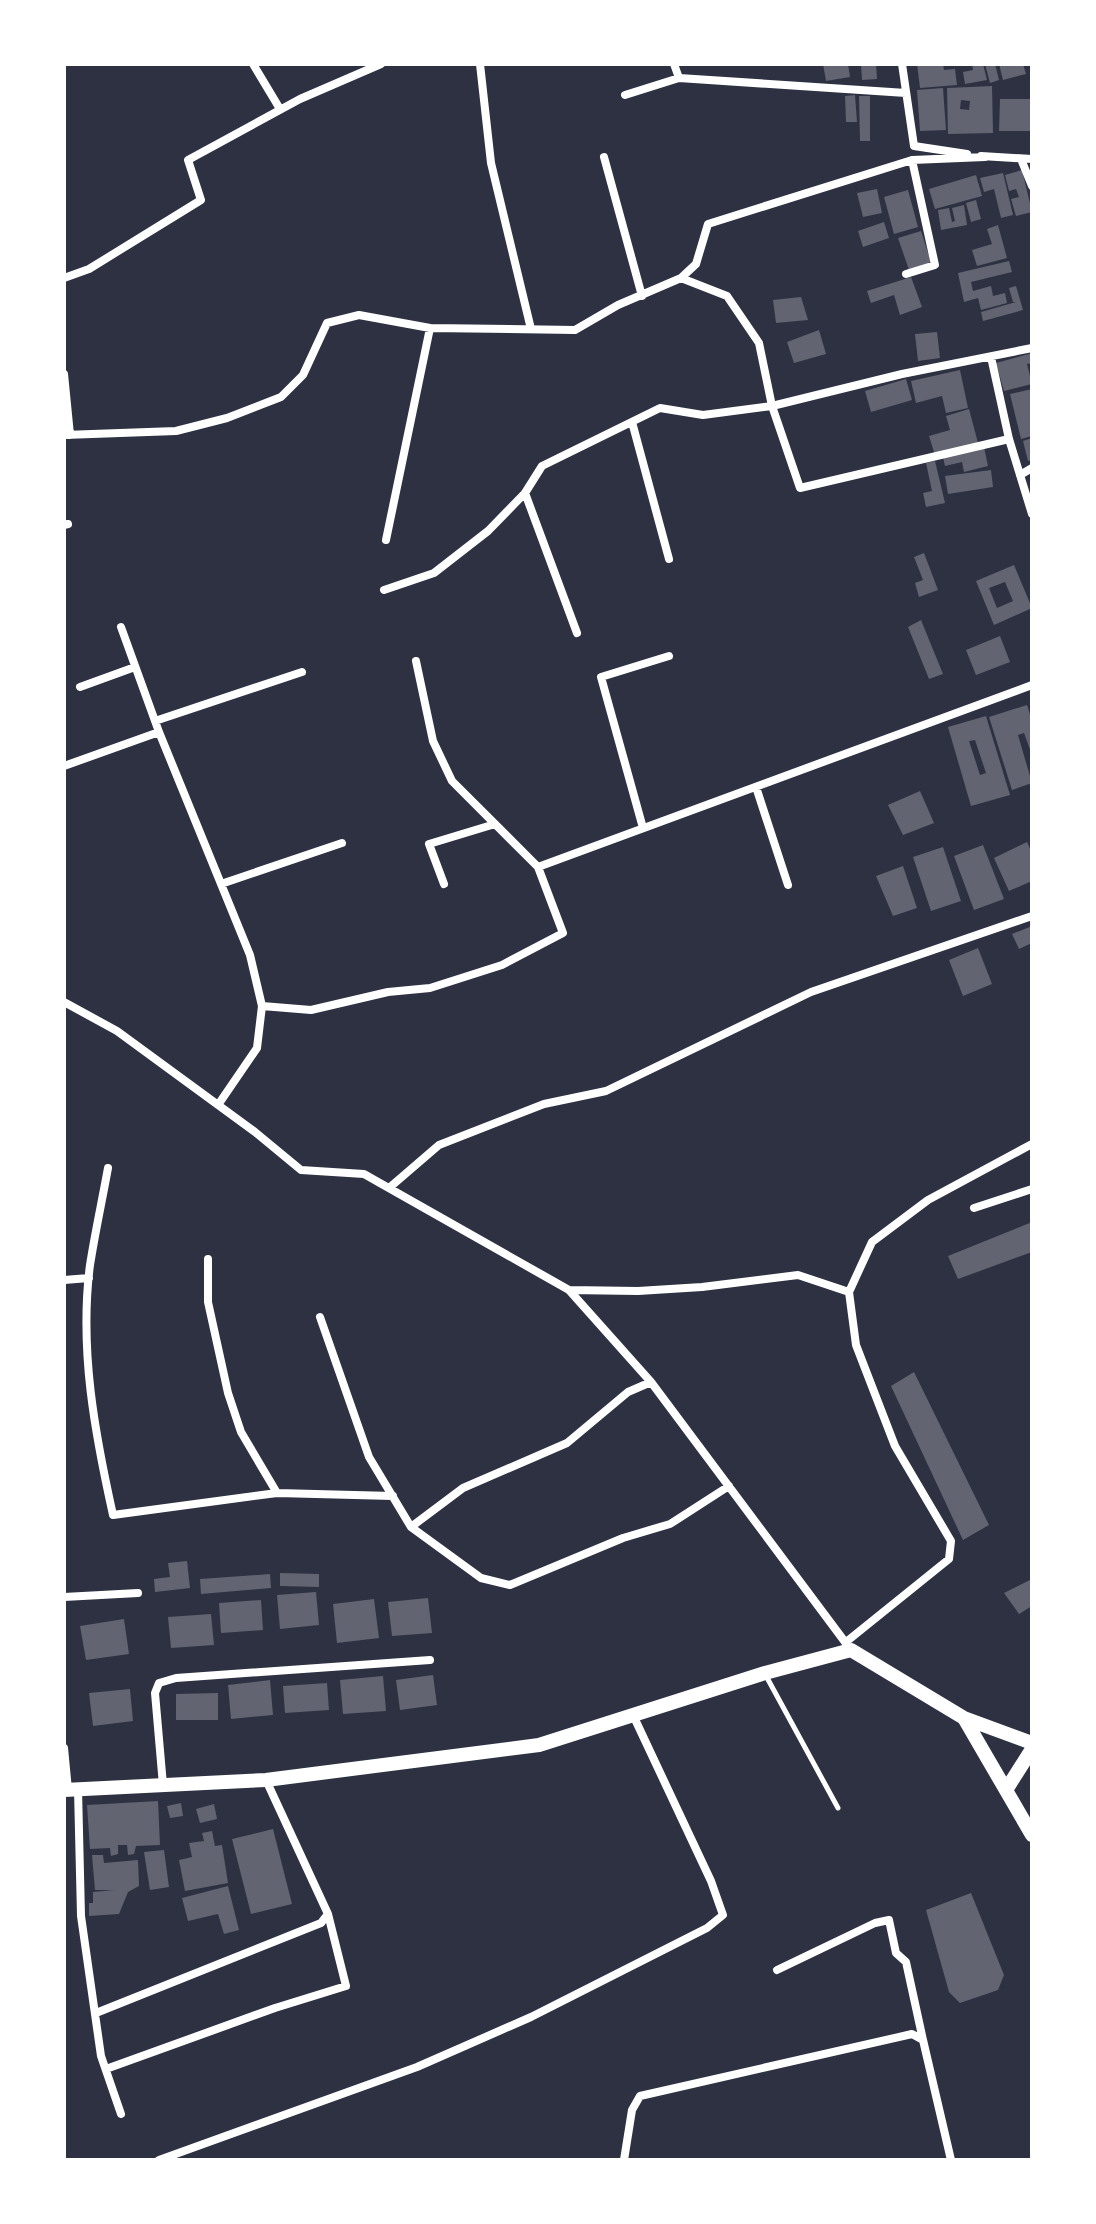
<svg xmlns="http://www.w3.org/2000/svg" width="1096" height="2224" viewBox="0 0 1096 2224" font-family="'Roboto Condensed',sans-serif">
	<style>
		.building { fill: #626471; fill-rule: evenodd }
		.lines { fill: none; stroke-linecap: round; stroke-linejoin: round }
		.service { stroke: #fff; stroke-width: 5 }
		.minor { stroke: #fff; stroke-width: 8 }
		.tertiary { stroke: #fff; stroke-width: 14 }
	</style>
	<rect width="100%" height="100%" fill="#2d3142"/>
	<!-- building -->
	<path class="building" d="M823 64H848L850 77 826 81Z
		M861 64H876L877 79 862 80Z
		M917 64H943L944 70 955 69 957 85 920 88Z
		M972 64H983L987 80 965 84 963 72 973 70Z
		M985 64H995L999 80 990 83Z
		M999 64H1023L1026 74 1003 80Z
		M992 86 993 133 948 134 947 88ZM961 100 970 101 969 110 960 109Z
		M943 88 946 130 920 131 917 90Z
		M855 95 857 122H846L845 96Z
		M859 96H870V141H860Z
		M1000 99H1032V131H999Z
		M1022 170 1032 212 1016 216 1011 199 1019 197 1016 189 1009 191 1005 175Z
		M1003 173 1013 215 1001 218 994 189 984 192 980 178Z
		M976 175 982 196 935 209 929 189Z
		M877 189 882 213 863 217 857 193Z
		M908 190 918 227 894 234 884 197Z
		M976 200 981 219 971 222 966 203Z
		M964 205 967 225 941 230 938 210 949 208 952 222 955 221 952 208Z
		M884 222 889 238 863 247 858 231Z
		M998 225 1007 258 977 266 972 250 992 244 987 229Z
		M921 231 931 262 909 270 898 238Z
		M1009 261 1012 272 971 282 973 291 991 286 993 296 1005 293 1007 303 981 310 978 298 964 302 958 273Z
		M911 277 922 307 900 315 894 295 871 303 867 291Z
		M1016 286 1023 310 983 321 981 312 1016 302H1013L1009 288Z
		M801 297 808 320 776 323 773 300Z
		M819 330 826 354 794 363 787 342Z
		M937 332 940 358 918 361 915 334Z
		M1032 353V363L1027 364 1032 384 1004 391 996 363Z
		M960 370 968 408 946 413 942 396 916 403 911 381Z
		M906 379 912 400 871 412 865 391Z
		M1032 389V436L1021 439 1010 394Z
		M969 409 978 443 935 455 929 436 950 430 946 416Z
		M1032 438V460L1028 461 1023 441Z
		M984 447 988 466 964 472 962 462 945 466 943 457Z
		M935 461 945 503 926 507 923 493 932 491 926 463Z
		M991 470 993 487 948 494 945 476Z
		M924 553 938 590 919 597 915 583 923 580 914 557Z
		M1014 565 1032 608 994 625 976 581ZM1005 582 1013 601 997 608 989 588Z
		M921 620 943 674 929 679 908 627Z
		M1000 636 1010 662 976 675 966 650Z
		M1027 705 1032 721V755L1024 733 1018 735 1032 783 1012 790 989 717Z
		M986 716 1010 795 971 806 948 727ZM975 740 986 773 980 775 969 741Z
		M920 791 934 823 903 835 888 805Z
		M1027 842 1032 853V881L1009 891 994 858Z
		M983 845 1004 899 974 910 954 856Z
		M943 847 961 901 931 911 913 857Z
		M903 866 917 908 893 916 876 876Z
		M1032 926V943L1019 949 1012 934Z
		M978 948 992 984 963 996 949 960Z
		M1032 1222V1252L958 1279 948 1256Z
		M914 1372 989 1525 963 1540 891 1386Z
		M187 1561 190 1588 155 1592 154 1579 170 1577 168 1563Z
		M280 1573 319 1574V1587L280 1586Z
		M270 1574 271 1588 201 1594 200 1579Z
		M1032 1579V1606L1019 1614 1004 1593Z
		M316 1592 319 1625 280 1629 277 1595Z
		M428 1598 432 1633 392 1636 388 1602Z
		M374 1599 379 1638 337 1643 333 1604Z
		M261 1600 263 1630 221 1633 219 1603Z
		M211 1614 214 1645 171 1648 168 1617Z
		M124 1619 129 1654 86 1660 80 1626Z
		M433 1675 437 1705 400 1710 396 1680Z
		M383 1676 386 1711 343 1714 340 1680Z
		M270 1680 273 1715 231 1719 228 1685Z
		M327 1683 329 1710 285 1713 283 1686Z
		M130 1689 133 1721 93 1726 89 1693Z
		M218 1693V1720H176V1694Z
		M158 1801 160 1845 136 1846 134 1854 128 1855 127 1845H118V1854L111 1856 110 1848 90 1849 87 1805Z
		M181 1803 183 1816 170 1818 167 1806Z
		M214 1804 217 1819 200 1823 196 1809Z
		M273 1829 292 1904 251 1914 232 1839Z
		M212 1831 215 1846 222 1845 228 1883 185 1891 179 1860 192 1857 189 1843 204 1841 202 1833Z
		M164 1850 169 1887 150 1890 144 1852Z
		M92 1855H103L104 1863 138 1860 139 1886 128 1892 119 1914 89 1916V1903H93V1892L114 1890H95Z
		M228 1886 239 1930 224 1934 218 1914 188 1921 182 1898Z
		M971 1893 1004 1975 998 1990 960 2003 949 1992 926 1910Z"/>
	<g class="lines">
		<!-- service -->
		<path class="service" d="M765 1674 838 1808"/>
		<!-- minor -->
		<path class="minor" d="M253 64 280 109
			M480 64 491 163 531 329
			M674 64 679 78 906 93
			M902 64 914 146 967 154
			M625 95 679 78
			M981 156 1032 159
			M604 157 642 296
			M1021 159 1032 186
			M906 274 935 265 912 160
			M64 278 89 269 201 200 188 160 300 99 381 64
			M681 278 727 296 759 343 772 406 902 374 1032 348
			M991 357 1009 439 1032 514
			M64 374 70 435
			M632 422 669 559
			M64 435 176 431 227 418 281 397 303 375 327 323 359 315 430 328 575 330 618 305 681 278 696 264 708 224 912 160 985 157
			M1020 475 1032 468
			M525 493 577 633
			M64 525 68 524
			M386 540 430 328
			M384 590 434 573 488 531 525 493 542 466 660 408 703 415 772 406 800 488 1009 439
			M121 627 159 732 250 955 262 1006 257 1048 218 1105
			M416 661 433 741 452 781 538 867 1032 685
			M80 687 135 667
			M155 721 302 672
			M64 766 159 732
			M756 787 788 885
			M643 828 601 677 669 656
			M221 884 342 843
			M444 884 429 844 495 824
			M64 1002 117 1031 255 1132 301 1170 364 1174 569 1290 651 1382 851 1650
			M262 1006 311 1010 388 992 430 988 502 965 563 933 538 867
			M108 1168C102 1201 95 1233 90 1265 79 1349 95 1434 113 1515L277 1493 393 1496
			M389 1188 439 1145 544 1104 606 1091 811 992 1032 916
			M974 1208 1032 1189
			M208 1259V1302L228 1393 241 1432 277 1493
			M64 1280 89 1278
			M569 1290 638 1291 702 1287 798 1275 849 1292
			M320 1317 369 1457 411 1527 481 1578 510 1585 623 1538 670 1524 729 1486
			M411 1527 463 1488 567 1443 628 1392 651 1382
			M64 1597 138 1593
			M846 1642 949 1559 951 1541 895 1446 856 1345 849 1292 872 1242 928 1200 1032 1144
			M64 1748 68 1790
			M163 1785 155 1693 159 1683 176 1678 430 1660
			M78 1789 81 1916 101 2056 121 2114
			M777 1970 875 1923 889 1920 896 1953 906 1962 923 2040
			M96 2013 321 1923 328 1914 266 1780
			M106 2069 275 2008 346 1986 328 1914
			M159 2160 417 2067 531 2017 707 1928 723 1915 711 1881 633 1715
			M624 2160 632 2110 640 2096 912 2034 923 2040 951 2160"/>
		<!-- tertiary -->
		<path class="tertiary" d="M964 1718 1032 1743
			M64 1790 266 1780 539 1745 765 1673 851 1650 964 1718 1032 1835
			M1006 1790 1032 1749"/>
	</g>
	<!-- border -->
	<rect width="1096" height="2224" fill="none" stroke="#ffffff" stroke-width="132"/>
</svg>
